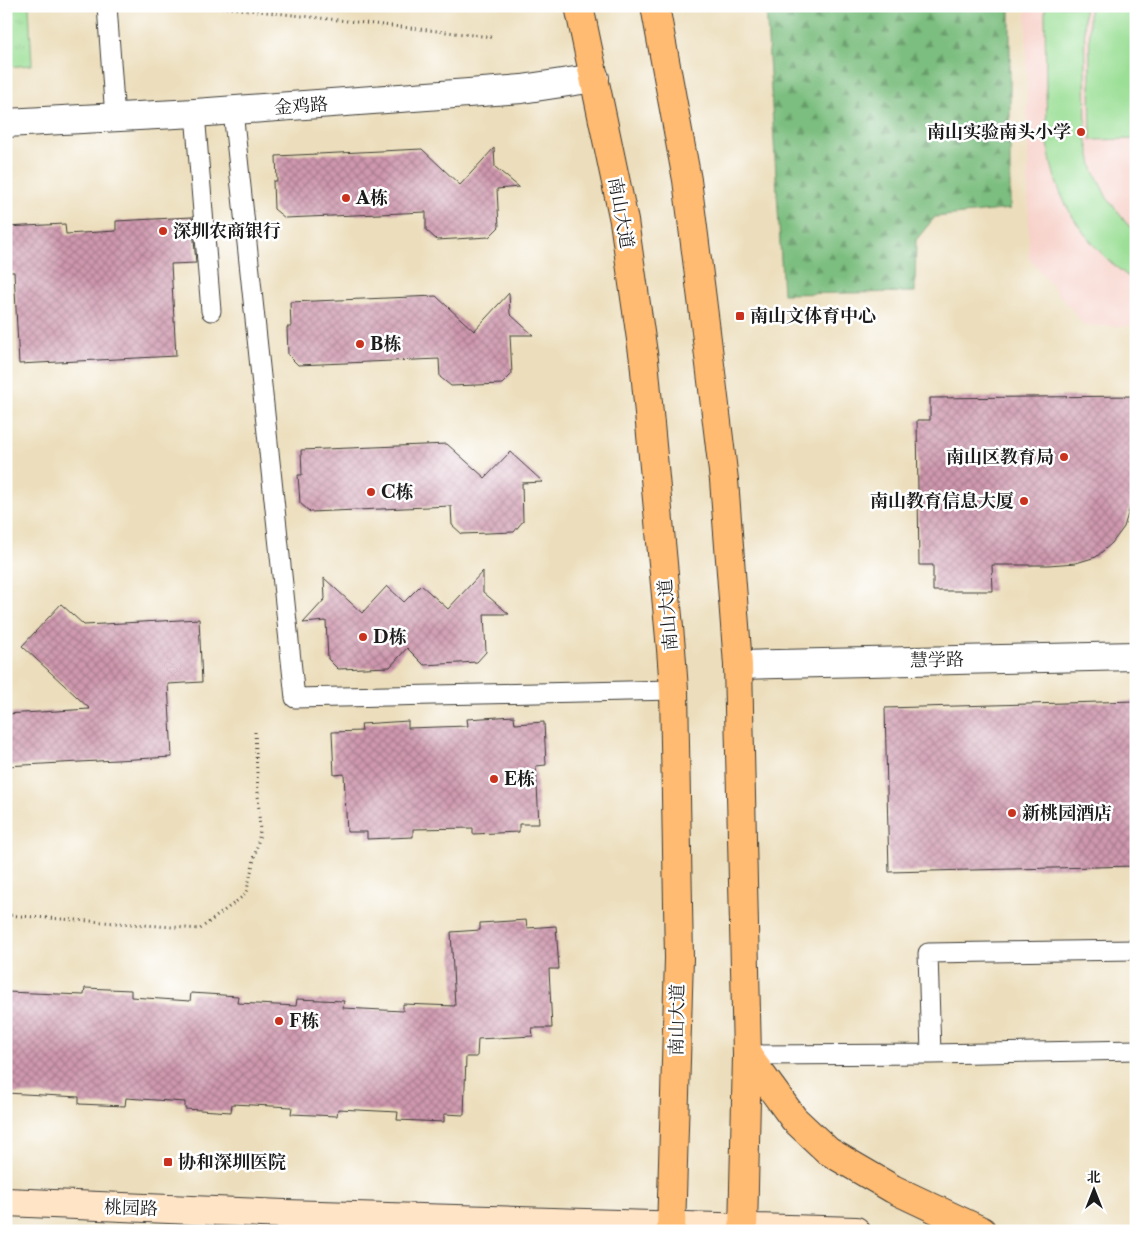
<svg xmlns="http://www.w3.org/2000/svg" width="1142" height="1237" viewBox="0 0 1142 1237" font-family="'Libre Caslon Text','Noto Serif SC',serif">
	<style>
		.built { fill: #f7d1c9 }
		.grass { fill: url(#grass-tufts); stroke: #5c7e59 }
		.forest { fill: url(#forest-firs); stroke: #4c6d4e }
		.pitch { fill: #9bdf96; stroke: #5c7e59 }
		.building { fill: url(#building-cross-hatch) }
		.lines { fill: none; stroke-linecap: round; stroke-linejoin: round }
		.lane-casing { stroke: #3b3934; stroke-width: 21 }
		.street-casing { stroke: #3b3934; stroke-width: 30 }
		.secondary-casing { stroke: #3b3934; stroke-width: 30 }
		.primary-casing { stroke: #3b3934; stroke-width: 30 }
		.path { stroke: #3b3934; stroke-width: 3; stroke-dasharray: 1 4; stroke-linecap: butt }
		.lane { stroke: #fff; stroke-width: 19 }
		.street { stroke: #fff; stroke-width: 28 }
		.secondary { stroke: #ffe4c6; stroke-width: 28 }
		.primary { stroke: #ffbb71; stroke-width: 28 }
		.poi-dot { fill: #c8321e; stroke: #fff; stroke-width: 2 }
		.labels { text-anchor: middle; stroke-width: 5; stroke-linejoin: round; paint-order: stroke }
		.street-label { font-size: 18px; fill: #1c1c1c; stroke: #fff }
		.poi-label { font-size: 18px; font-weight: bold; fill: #1c1c1c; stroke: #fff; text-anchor: start }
	</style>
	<defs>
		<pattern id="grass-tufts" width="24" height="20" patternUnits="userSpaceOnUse" patternTransform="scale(1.25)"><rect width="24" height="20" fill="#9bdf96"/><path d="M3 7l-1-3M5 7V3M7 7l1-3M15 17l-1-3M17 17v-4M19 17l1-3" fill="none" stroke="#85bf81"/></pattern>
		<pattern id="forest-firs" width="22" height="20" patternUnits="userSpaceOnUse" patternTransform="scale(1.25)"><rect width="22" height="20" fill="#7cbe7f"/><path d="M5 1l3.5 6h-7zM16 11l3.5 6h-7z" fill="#659a67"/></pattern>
		<pattern id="building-cross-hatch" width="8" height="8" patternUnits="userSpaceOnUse" patternTransform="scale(1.25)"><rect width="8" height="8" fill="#cf98ae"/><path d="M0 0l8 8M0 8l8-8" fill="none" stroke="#a77b8d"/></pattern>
	</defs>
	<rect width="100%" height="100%" fill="#fff"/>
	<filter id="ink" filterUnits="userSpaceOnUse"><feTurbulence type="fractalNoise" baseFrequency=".02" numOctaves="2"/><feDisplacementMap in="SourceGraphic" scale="10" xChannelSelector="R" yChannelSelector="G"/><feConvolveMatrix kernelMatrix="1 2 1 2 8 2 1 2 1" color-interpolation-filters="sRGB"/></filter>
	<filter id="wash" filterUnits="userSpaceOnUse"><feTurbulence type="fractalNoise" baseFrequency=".0096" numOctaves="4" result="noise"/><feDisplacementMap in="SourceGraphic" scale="20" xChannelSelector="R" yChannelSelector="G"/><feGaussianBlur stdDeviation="1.12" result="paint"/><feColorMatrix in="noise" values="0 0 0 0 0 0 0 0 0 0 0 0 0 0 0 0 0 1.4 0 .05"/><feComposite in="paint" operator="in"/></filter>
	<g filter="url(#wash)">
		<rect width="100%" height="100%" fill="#ecdebc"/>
		<!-- built -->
		<path class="built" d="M1026 6H1136V326H1085L1029 258Z"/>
		<!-- grass -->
		<path class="grass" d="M6 6H29L32 65 6 67Z"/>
		<!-- forest -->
		<path class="forest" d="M766 6H1010V209L935 217 916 240 915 292 783 294Z"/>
		<!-- pitch -->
		<path class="pitch" d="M1045 6H1084L1086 137 1093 169 1107 198 1127 224 1136 232V282C1096 255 1063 214 1052 167 1046 142 1047 116 1046 91 1046 62 1045 34 1045 6Z
			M1089 6H1136V139L1091 140Z"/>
		<g id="blocks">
			<!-- building -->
			<path class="building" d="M494 148 495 167 519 187 497 189 499 227 489 237 437 240 426 230V212L285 218 274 209 273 181H277L276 156 422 149 460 185Z
				M192 217 196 263 171 264 176 356 19 364 14 272H6V227L65 224 66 234 116 231V221Z
				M509 293 510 314 533 335H510L512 374 502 384 451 386 440 377 439 359 298 365 288 355 287 327H291L290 302 436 296 474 331Z
				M1136 396V487L1124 527 1112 543 1096 557 1076 563 1048 565H992L993 591H933V565H919L917 420H930V398Z
				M447 444 485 478 510 452 543 482 522 483 523 521 514 532 462 534 452 525 451 506 310 512 300 503 298 475H302L301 450Z
				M483 571V592L509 614H484L486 652 477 662 424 665 407 648 390 667 338 669 328 659 326 621 303 623 325 599 324 578 362 613 387 586 404 602 421 585 448 609Z
				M61 604 84 625 199 619 202 682 168 684 172 757 6 766V714L90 709 22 646Z
				M1136 701V866L889 872 885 708Z
				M514 716 515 724 544 722 546 765 536 766 539 824H519V832L473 834V828L413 829V837L367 839V832H347L344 774 334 775 332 732 362 731 361 724 408 721V728L468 726 467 719Z
				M526 920 527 928 556 926 559 969H549L552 1028H532L533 1036 478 1039 477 1057H466L464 1115 444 1114V1122L397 1120 398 1112 338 1109 337 1116 291 1114 292 1107 232 1104 231 1112 185 1109V1102L126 1098 125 1106 79 1104V1097L6 1093V992L84 995 85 988 131 990V997L190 1001 191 993 238 996 237 1003 296 1006 297 999 344 1001 343 1008 403 1011V1004L455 1006 451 932 480 930V923Z"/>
		</g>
	</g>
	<g filter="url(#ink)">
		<use href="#blocks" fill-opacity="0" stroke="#3b3934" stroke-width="1"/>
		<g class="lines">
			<defs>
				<path id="lane" d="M107 6 115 118
					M233 111 295 698 674 690
					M195 113 211 311
					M931 1054 928 953 1136 950
					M747 1055 931 1054 1136 1050"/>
				<path id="street" d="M6 123 195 113 522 89 595 78
					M738 665 1136 656"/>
				<path id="secondary" d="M6 1202 285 1214 856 1231"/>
				<path id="primary" d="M579 6 624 221 644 360 671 649 674 690 679 958 671 1231
					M655 6 687 180 704 315 724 480 738 665 747 1055 743 1231
					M747 1055 794 1119 828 1151 893 1189 982 1231"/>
			</defs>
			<!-- lane casing -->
			<use href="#lane" class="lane-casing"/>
			<!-- street casing -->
			<use href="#street" class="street-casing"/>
			<!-- secondary casing -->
			<use href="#secondary" class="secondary-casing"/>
			<!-- primary casing -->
			<use href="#primary" class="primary-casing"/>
			<!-- path -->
			<path class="path" d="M212 6 491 37
				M6 915 200 929 246 894 260 833 255 732"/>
			<!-- lane -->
			<use href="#lane" class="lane"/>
			<!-- street -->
			<use href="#street" class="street"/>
			<!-- secondary -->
			<use href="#secondary" class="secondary"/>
			<!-- primary -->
			<use href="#primary" class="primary"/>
		</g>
	</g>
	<!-- markers -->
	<g class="poi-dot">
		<circle cx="1081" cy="132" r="5"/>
		<circle cx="346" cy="198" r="5"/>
		<circle cx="163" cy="231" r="5"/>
		<rect x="735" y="311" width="10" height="10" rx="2.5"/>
		<circle cx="360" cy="344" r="5"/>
		<circle cx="1064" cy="457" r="5"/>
		<circle cx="371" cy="492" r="5"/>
		<circle cx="1024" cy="501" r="5"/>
		<circle cx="363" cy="637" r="5"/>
		<circle cx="494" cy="779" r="5"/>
		<circle cx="1012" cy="813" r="5"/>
		<circle cx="279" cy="1021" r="5"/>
		<rect x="163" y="1157" width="10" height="10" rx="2.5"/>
	</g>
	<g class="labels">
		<!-- street labels -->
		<g class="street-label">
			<text transform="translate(301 106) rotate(-4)" y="6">金鸡路</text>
			<text transform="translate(621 213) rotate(80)" y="6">南山大道</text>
			<text transform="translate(668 615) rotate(-95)" y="6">南山大道</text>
			<text transform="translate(937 660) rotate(-1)" y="6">慧学路</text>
			<text transform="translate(677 1020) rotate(-89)" y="6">南山大道</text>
			<text transform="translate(131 1208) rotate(2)" y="6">桃园路</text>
		</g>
		<!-- poi labels -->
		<g class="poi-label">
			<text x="1071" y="138" text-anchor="end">南山实验南头小学</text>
			<text x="356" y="204">A栋</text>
			<text x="173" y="237">深圳农商银行</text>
			<text x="750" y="322">南山文体育中心</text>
			<text x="370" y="350">B栋</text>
			<text x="1054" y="463" text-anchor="end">南山区教育局</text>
			<text x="381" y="498">C栋</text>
			<text x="1014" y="507" text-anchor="end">南山教育信息大厦</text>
			<text x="373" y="643">D栋</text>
			<text x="504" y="785">E栋</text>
			<text x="1022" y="819">新桃园酒店</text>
			<text x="289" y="1027">F栋</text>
			<text x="178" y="1168">协和深圳医院</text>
		</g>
	</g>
	<!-- margin -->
	<rect width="1142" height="1237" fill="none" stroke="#fff" stroke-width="25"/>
	<!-- north arrow -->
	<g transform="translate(1094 1190)" stroke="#ffffff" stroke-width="4" paint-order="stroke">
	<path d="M0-4L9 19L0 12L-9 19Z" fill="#1c1c1c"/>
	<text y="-8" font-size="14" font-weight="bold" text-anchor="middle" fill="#1c1c1c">北</text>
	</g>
</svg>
